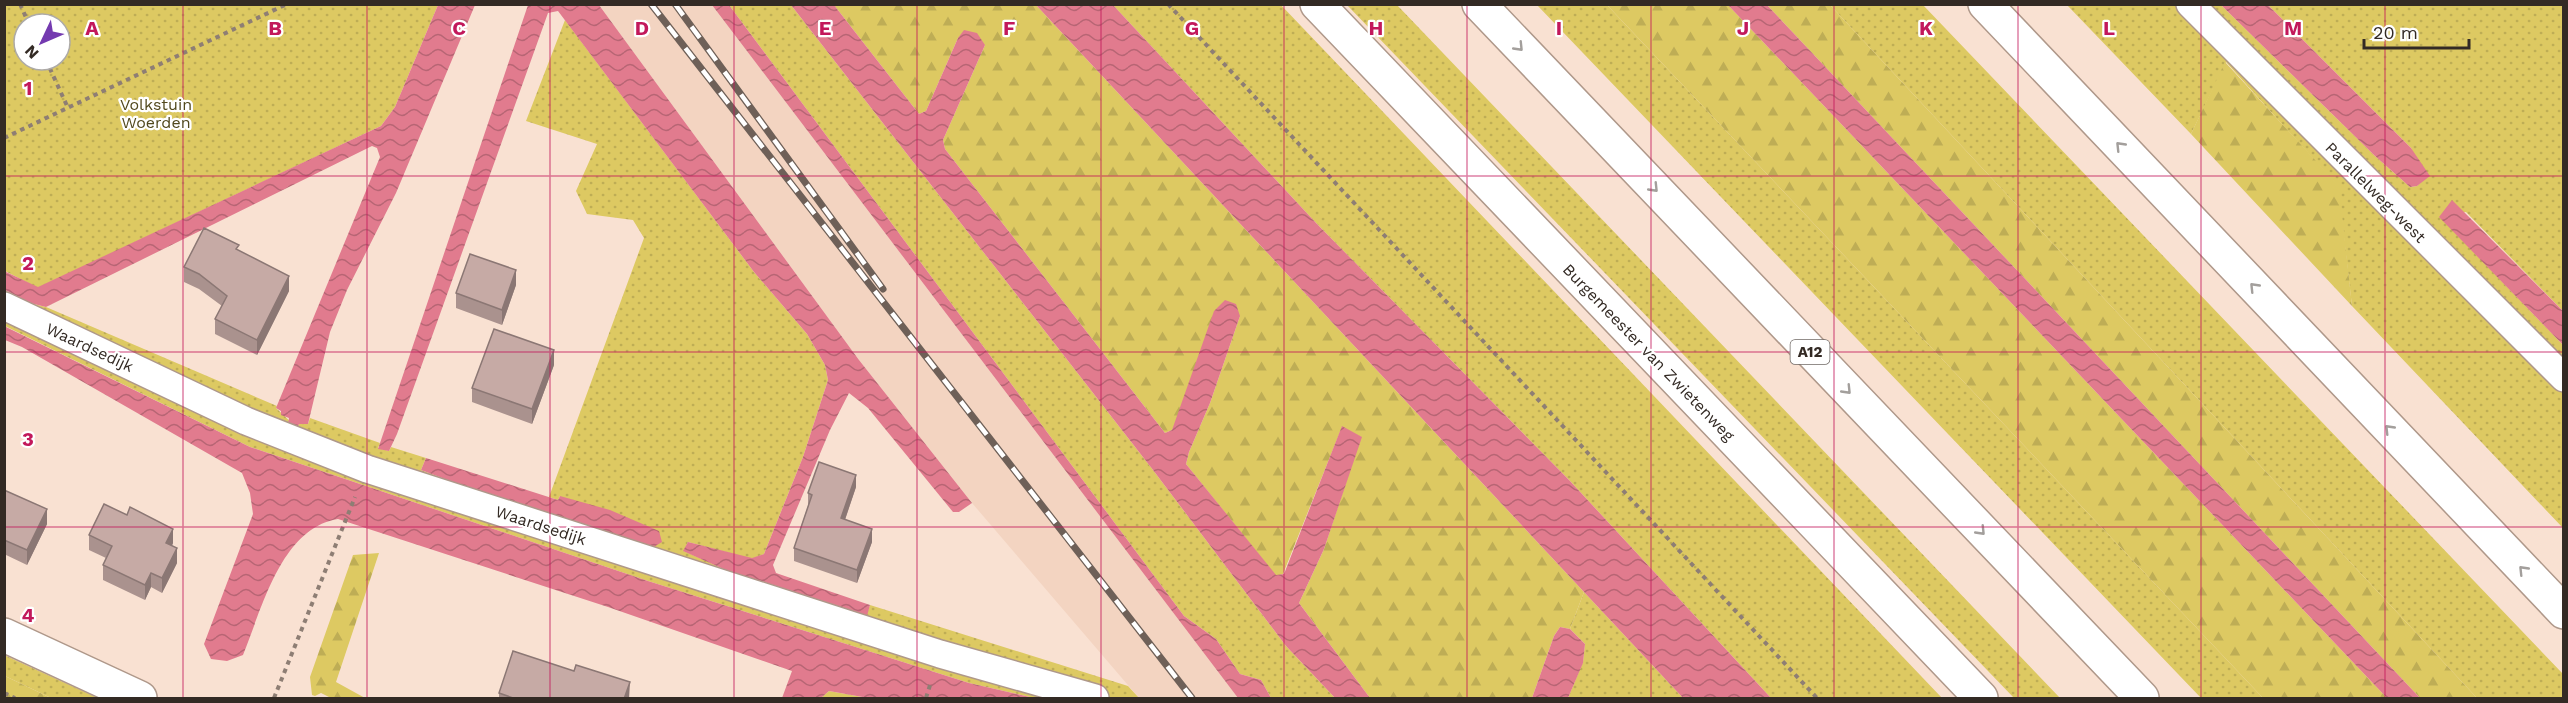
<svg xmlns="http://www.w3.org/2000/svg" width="2568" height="703" viewBox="0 0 2568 703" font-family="'Work Sans',sans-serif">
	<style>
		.built { fill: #f3d4c1 }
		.grass { fill: url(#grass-dots); fill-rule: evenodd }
		.forest { fill: url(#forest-firs) }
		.park { fill: #ddc962 }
		.water { fill: url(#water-waves) }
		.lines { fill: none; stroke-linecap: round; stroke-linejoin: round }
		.street-casing { stroke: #af988a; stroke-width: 30 }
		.secondary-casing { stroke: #af988a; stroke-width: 36 }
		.highway-casing { stroke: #af988a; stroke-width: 36 }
		.path { stroke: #8e7e74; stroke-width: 4; stroke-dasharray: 4.5 4.5; stroke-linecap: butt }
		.street { stroke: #fff; stroke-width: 27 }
		.secondary { stroke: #fff; stroke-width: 33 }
		.highway { stroke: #fff; stroke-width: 33 }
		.rail-casing { stroke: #6e6058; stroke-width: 7 }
		.rail { stroke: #fff; stroke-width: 4.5; stroke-dasharray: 14; stroke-linecap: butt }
		.wall { fill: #aa928e }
		.shaded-wall { fill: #8b7774 }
		.building { fill: #c6aaa5; stroke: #8b7774; stroke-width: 1.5 }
		.oneway { stroke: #a39f9c }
		.grid { fill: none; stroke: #c2185b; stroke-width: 1.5; stroke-opacity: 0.55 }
		.labels { text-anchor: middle; stroke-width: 4.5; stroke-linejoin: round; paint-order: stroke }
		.shield { fill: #fff; stroke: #706a66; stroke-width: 1.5 }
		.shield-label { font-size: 15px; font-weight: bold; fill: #332a24 }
		.park-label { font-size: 16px; fill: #51481d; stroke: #fff }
		.street-label { font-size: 16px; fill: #332a24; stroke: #fff }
		.grid-label { font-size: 20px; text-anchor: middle; font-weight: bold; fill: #c2185b; stroke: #fff; stroke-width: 4.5; stroke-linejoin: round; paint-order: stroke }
	</style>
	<defs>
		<pattern id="grass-dots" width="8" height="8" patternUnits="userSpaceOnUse" patternTransform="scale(1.5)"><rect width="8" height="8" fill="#ddc962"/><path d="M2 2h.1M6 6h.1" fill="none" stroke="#bead55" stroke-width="1.8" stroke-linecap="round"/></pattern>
		<pattern id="forest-firs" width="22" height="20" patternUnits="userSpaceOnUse" patternTransform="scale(1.5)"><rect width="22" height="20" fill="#ddc962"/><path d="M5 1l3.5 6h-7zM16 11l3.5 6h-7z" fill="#bead55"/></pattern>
		<pattern id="water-waves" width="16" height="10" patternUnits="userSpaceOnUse" patternTransform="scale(1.5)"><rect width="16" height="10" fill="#e17b8e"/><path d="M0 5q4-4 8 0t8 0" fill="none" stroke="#b76574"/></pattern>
	</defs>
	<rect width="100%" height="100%" fill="#f9e1d2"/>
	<!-- built -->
	<path class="built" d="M599 5H712L1238 698H1139L972 503 859 360Z"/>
	<!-- grass -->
	<path class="grass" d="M4 5H438L395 107 381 126 38 288 5 271ZM24 24H60V60H24Z
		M729 5H791L1153 470 1286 646 1335 698H1271L1261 680 1240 674 1216 639 1184 616Z
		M1113 5H1281L1942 698H1771L1570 481 1317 224Z
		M1347 5H1397L2060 698H2014Z
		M1537 5H1607L2263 698H2201Z
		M1830 5H1923L2563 674V698H2477Z
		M2067 5H2221L2375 156 2410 187 2417 186 2425 178 2411 148 2268 5H2563V311L2466 212 2440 217 2563 345V528L2352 306 2338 186 2226 62 2191 134Z
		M565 20 754 272 807 334 825 365 828 380 803 457 764 554 752 559 688 542 684 551 737 575 761 581 866 616 870 605 1128 686 1139 698H1034L969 683 648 581 250 447 5 326 4 290 30 303 46 307 277 406 276 408 297 428 299 424H308L310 418 380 443 378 448 389 451 391 447 426 458 421 470 567 525 560 496 558 500 549 497 644 238 633 220 587 214 576 191 597 144 526 121Z
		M1584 592 1683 698H1568L1583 662 1585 644 1570 629Z
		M4 655 98 698H51L5 676Z"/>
	<!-- forest -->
	<path class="forest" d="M834 5H1036L1584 592 1570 629 1560 627 1554 636 1532 698H1370L1299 603 1324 549 1361 437 1342 427 1283 574 1276 576 1186 464 1189 452 1210 403 1240 316 1172 430 1165 433 945 149 943 140 985 45 958 38 926 111 919 114Z
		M1607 5H1728L2387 698H2263Z
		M1767 5H1830L2477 698H2420Z
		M2225 62 2339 186 2352 306 2191 134Z
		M379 553 336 682 365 698H331L321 693 315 696 312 695 310 677 353 555Z
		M5 676 51 698H5Z"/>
	<!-- park -->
	<path class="park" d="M829 691 868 698H821Z"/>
	<!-- water -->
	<path class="water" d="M438 5H475L396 193 347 290 330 332 308 424H299L297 429 288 424 289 418 281 415V411L276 408 380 157 377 148 372 146 46 307 30 303 5 290 4 271 38 287 381 126 395 107Z
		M528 5H599L859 360 972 503 959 512H953L868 408 849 393 830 430 773 565 776 573 870 605 867 616 761 581 737 575 683 551 688 542 752 558 764 554 803 457 828 380 825 365 807 334 754 272 558 11 548 13 397 434 389 451 378 449Z
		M712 5H729L1184 616 1216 639 1240 674 1261 680 1271 698H1238Z
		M791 5H834L919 114 926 111 958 38 964 30 977 33 985 45 943 140 945 149 1165 433 1172 430 1214 311 1225 300 1236 304 1240 316 1210 403 1189 452 1186 464 1276 575 1284 574 1342 426 1362 437 1324 549 1299 603 1370 698H1335L1286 646 1153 470Z
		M1036 5H1113L1317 224 1570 481 1771 698H1683Z
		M1728 5H1767L2420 698H2387Z
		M2221 5H2268L2411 148 2430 176 2417 186 2410 187 2375 156Z
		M2452 200 2563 311V345L2439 217Z
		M4 326 250 447 648 581 969 683 1034 698H868L829 691 821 698H782L792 671 608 607 338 519C281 528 262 609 243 655L227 661 211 659 204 644 253 514 250 493 242 473 22 347 5 340Z
		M426 458 558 500 560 496 610 510 659 531 662 542 652 548 567 525 421 470Z
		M1560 627 1570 629 1585 644 1583 663 1568 698H1532L1554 636Z"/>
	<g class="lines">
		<defs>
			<path id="street" d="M2190 4 2564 378
				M4 306 246 421 367 469 940 654 1095 698"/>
			<path id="secondary" d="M1317 4 1981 698
				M4 635 140 698"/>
			<path id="highway" d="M1479 4 2142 698
				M1985 4 2564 612"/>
		</defs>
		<!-- street casing -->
		<use href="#street" class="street-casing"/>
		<!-- secondary casing -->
		<use href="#secondary" class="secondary-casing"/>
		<!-- highway casing -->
		<use href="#highway" class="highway-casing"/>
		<!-- path -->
		<path class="path" d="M20 4 29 24
			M1168 4 1817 698
			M46 60 68 108
			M4 138 287 4
			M4 693 15 698
			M274 698 355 497
			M926 698 931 682"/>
		<!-- street -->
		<use href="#street" class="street"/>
		<!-- secondary -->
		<use href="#secondary" class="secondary"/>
		<!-- highway -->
		<use href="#highway" class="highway"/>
		<defs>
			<path id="rail" d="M651 4 1192 698
				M675 4 883 289"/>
		</defs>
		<!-- rail casing -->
		<use href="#rail" class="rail-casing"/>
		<!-- rail -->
		<use href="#rail" class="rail"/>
	</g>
	<!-- wall -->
	<path class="wall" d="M239 250 289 291 257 355 215 334V319L222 306 199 289 184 282V267Z
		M516 285 502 325 456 308V293Z
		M554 365 532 424 472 402V388Z
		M856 487 845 520 872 542 857 583 794 561V548L808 506V493Z
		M4 490 47 524 27 565 4 554Z
		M89 535 173 543 172 546 177 563 162 593 151 587 145 600 103 580V565L106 558 89 550Z
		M499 693 630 697 629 699H499Z"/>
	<!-- shaded-wall -->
	<path class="shaded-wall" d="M516 270V285L502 325V310Z
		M289 276V291L257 355V340Z
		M554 350V365L532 424V409Z
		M856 475V487L841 531V518Z
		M47 509V524L27 565V550Z
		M173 529V543L166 557V543Z
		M872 529V542L857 583V570Z
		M177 548V563L162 593V578Z
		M151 573V587L145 600V585Z
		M630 682 629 699H624Z"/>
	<!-- building -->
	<path class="building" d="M204 228 239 245 236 249 289 276 257 340 215 319 227 296 199 274 184 267Z
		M470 254 516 270 502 310 456 293Z
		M494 329 554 350 532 409 472 388Z
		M819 462 856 475 841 518 872 529 857 570 794 548 812 495 808 493Z
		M4 490 47 509 27 550 4 540Z
		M104 504 127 515 130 507 173 529 166 543 177 548 162 578 151 573 145 585 103 565 112 546 89 535Z
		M513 651 574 671 576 665 630 682 624 699H516L499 693Z"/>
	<!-- one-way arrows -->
	<defs><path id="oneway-chevron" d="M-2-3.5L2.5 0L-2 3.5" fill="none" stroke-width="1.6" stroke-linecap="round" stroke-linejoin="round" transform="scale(1.5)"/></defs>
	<g class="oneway">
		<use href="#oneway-chevron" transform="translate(1519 47) rotate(46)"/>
		<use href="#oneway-chevron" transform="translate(2120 146) rotate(-134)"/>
		<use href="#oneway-chevron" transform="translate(1654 188) rotate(46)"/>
		<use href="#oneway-chevron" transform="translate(2254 287) rotate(-134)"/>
		<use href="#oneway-chevron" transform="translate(1847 390) rotate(46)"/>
		<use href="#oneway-chevron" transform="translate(2389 429) rotate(-134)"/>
		<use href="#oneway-chevron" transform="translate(1981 531) rotate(46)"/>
		<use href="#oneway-chevron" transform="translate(2523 570) rotate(-134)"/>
	</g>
	<!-- grid -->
	<path class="grid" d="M183 4V698M367 4V698M550 4V698M734 4V698M917 4V698M1101 4V698M1284 4V698M1467 4V698M1651 4V698M1834 4V698M2018 4V698M2201 4V698M2385 4V698M4 176H2564M4 352H2564M4 527H2564"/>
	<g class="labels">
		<!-- shield labels -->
		<rect class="shield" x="1790.5" y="340" width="39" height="24" rx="4.5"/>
		<g class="shield-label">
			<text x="1810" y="357">A12</text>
		</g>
		<!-- park labels -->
		<g class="park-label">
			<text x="156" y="110">Volkstuin<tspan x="156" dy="18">Woerden</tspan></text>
		</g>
		<!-- street labels -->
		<g class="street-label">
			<text transform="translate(2376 192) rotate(45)" y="6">Parallelweg-west</text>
			<text transform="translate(90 347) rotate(25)" y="6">Waardsedijk</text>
			<text transform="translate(1649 352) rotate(46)" y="6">Burgemeester van Zwietenweg</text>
			<text transform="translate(541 525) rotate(18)" y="6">Waardsedijk</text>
		</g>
	</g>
	<g class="grid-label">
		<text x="92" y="35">A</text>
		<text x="275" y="35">B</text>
		<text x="459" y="35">C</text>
		<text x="642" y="35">D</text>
		<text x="825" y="35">E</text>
		<text x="1009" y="35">F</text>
		<text x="1192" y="35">G</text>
		<text x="1376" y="35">H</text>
		<text x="1559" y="35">I</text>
		<text x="1743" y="35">J</text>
		<text x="1926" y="35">K</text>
		<text x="2109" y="35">L</text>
		<text x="2293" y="35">M</text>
		<text x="28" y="95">1</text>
		<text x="28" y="270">2</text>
		<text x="28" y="446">3</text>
		<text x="28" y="622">4</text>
	</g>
	<!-- border -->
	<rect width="2568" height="703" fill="none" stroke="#332a24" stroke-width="12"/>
	<!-- north arrow -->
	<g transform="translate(42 42) rotate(226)"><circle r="28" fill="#ffffff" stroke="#adaaa7" stroke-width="1.5"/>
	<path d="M0-4.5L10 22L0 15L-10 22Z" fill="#743ab0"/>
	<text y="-9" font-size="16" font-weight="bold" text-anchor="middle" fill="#332a24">N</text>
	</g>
	<!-- scale -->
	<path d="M2364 39v9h105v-9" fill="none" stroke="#332a24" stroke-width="3"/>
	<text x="2373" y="39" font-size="18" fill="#332a24" stroke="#ffffff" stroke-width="4.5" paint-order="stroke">20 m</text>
</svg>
